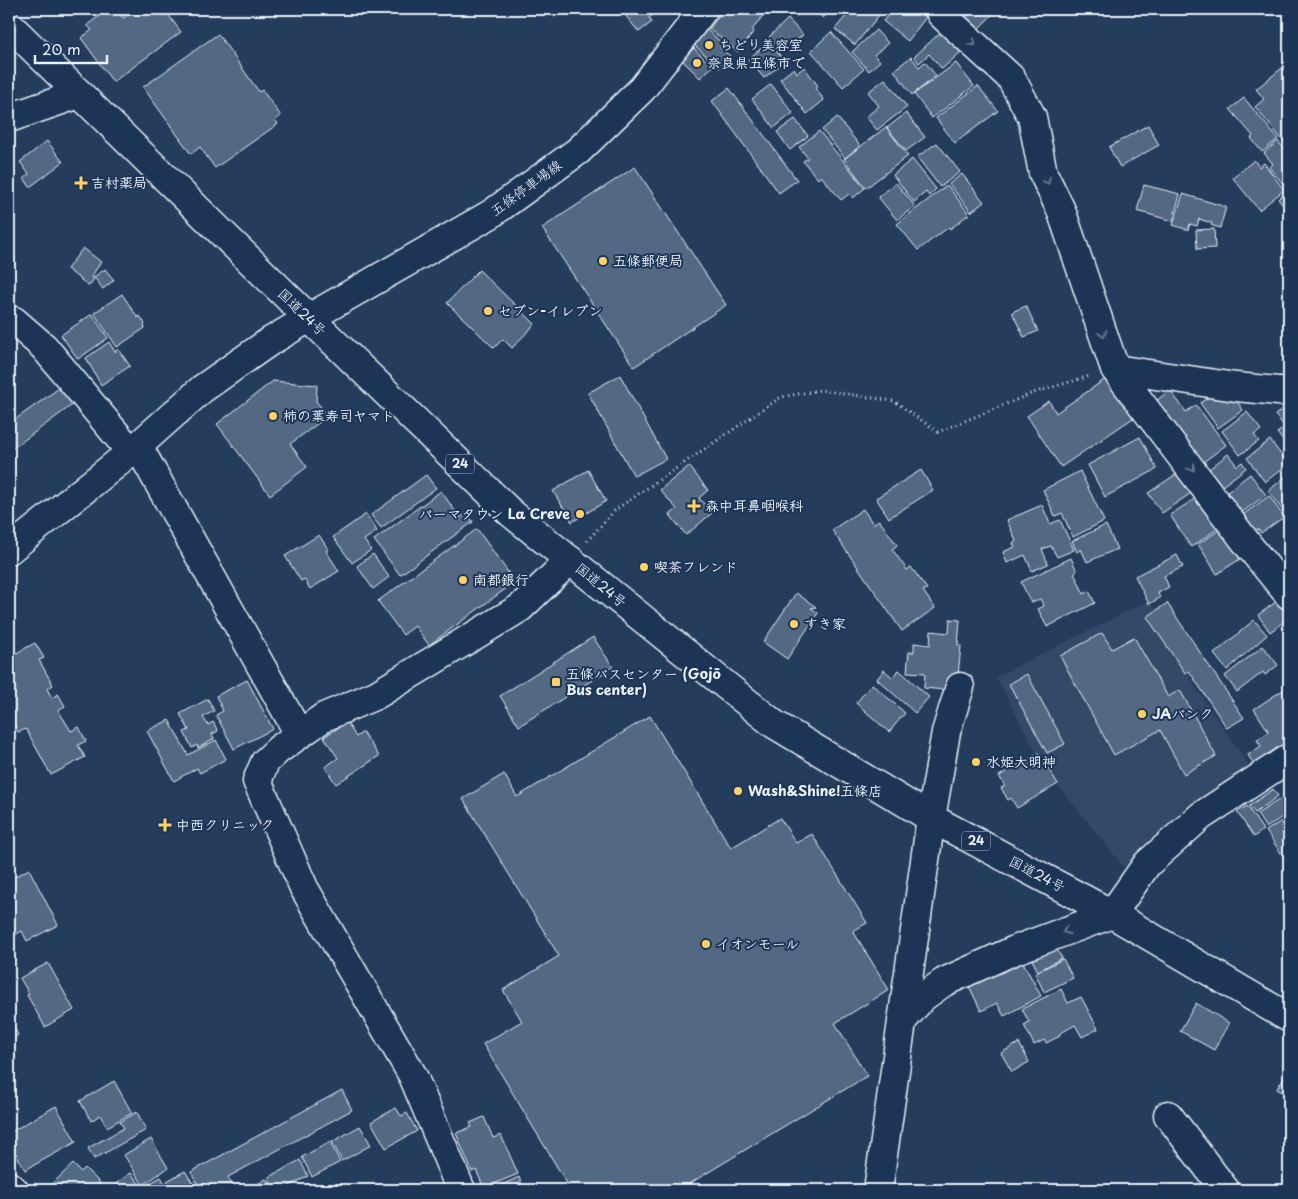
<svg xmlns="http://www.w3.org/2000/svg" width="1298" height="1199" viewBox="0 0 1298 1199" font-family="'Playpen Sans','Klee One',sans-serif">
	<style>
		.built { fill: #334a68 }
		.building { fill: #536782; stroke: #e8f1f8 }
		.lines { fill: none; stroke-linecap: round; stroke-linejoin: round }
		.minor-casing { stroke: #e8f1f8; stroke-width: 31 }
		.major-casing { stroke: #e8f1f8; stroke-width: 31 }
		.highway-casing { stroke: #e8f1f8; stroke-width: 31 }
		.path { stroke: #e8f1f8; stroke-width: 3; stroke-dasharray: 1 4; stroke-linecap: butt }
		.minor { stroke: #1d3557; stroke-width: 28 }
		.major { stroke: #1d3557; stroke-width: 28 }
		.highway { stroke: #1d3557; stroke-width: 28 }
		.oneway { stroke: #64778f }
		.poi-dot { fill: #ffd166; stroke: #1d3557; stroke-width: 2 }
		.labels { text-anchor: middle; stroke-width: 4; stroke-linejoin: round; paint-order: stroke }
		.shield { fill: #1d3557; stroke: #abb9c8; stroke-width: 1 }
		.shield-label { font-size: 12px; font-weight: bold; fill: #e8f1f8 }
		.poi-label { font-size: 14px; font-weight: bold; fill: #e8f1f8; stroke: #1d3557; text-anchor: start }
		.street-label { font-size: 14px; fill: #e8f1f8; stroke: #1d3557 }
	</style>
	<rect width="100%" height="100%" fill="#253d5d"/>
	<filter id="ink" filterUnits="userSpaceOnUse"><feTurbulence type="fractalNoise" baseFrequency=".02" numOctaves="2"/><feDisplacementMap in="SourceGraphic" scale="10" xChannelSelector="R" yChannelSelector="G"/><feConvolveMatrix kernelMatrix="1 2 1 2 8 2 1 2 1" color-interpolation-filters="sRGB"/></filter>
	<g filter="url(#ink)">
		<!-- built -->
		<path class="built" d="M1150 600 1197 690 1253 772 1124 867 1047 772 996 677Z"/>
		<!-- building -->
		<path class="building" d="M109 9H116L123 18 136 9H164L181 32 113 82 81 38 92 30 87 25Z
			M620 9H661L649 18 652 22 639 32Z
			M724 9H768L752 30 754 31 738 52 709 29Z
			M813 9H832L823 18Z
			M852 9H884L855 45 835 29Z
			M893 9H916L926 17 908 41 883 21Z
			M957 9H998L978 29Z
			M788 19 803 35 789 47 780 38 774 43 769 37Z
			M707 30 723 44 720 48 730 56 720 68 694 45Z
			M876 30 888 43 874 55 880 61 869 71 852 52Z
			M943 30 962 51 942 69 929 54 919 63 914 57Z
			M831 32 864 69 843 87 811 51Z
			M218 34 259 92 262 90 281 116 275 120 278 124 215 168 200 147 191 154 143 87Z
			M770 41 773 45 778 42 782 47 777 52 785 61 764 78 748 59Z
			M694 48 712 67 700 78 682 60Z
			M911 57 919 67 925 62 936 76 912 95 894 70Z
			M956 63 974 86 932 118 914 94Z
			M804 67 818 86 815 88 824 100 807 114 780 79 794 68 797 73Z
			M1282 68 1289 75V148L1255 107 1264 99 1256 89Z
			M885 79 907 107 877 130 866 117 879 106 868 92Z
			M771 84 793 113 774 128 752 99Z
			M978 86 998 111 955 143 936 118Z
			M729 88 797 180 779 193 712 101Z
			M1244 98 1278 139 1262 152 1251 138 1253 136 1230 109Z
			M906 113 925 137 906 151 887 128Z
			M837 117 860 146 845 158 822 130Z
			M795 119 808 136 790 150 777 132Z
			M1148 125 1159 145 1120 167 1109 147Z
			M886 127 908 156 866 188 844 159Z
			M819 131 865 188 853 198 849 194 841 200 821 176 818 179 803 161 808 158 799 147Z
			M47 141 63 162 30 187 24 178 29 174 20 162Z
			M1278 141 1289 155V213L1278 199 1288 190 1269 167 1273 164 1264 153Z
			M937 143 960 172 940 187 917 157Z
			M912 159 936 189 929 196 926 192 914 202 893 175Z
			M1254 160 1259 167 1264 163 1284 190 1259 210 1233 178Z
			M635 167 726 305 634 367 542 228Z
			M962 174 984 202 971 212 949 184Z
			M896 183 915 206 897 220 878 197Z
			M947 185 969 214 950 229 949 227 918 250 897 224Z
			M1144 185 1180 194 1173 221 1137 211Z
			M1183 194 1226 207 1220 228 1211 225 1212 223 1199 219 1197 226 1190 224 1188 230 1173 225Z
			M1214 229 1215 248 1197 249 1196 230Z
			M83 248 101 262 91 277 94 279 89 286 67 269Z
			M105 269 114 280 103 289 94 277Z
			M479 270 535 324 512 348 503 339 494 348 447 303Z
			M122 294 138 318 140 316 145 324 144 325 145 328 117 347 94 313Z
			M1026 306 1038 331 1024 337 1012 312Z
			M92 314 108 338 78 359 61 335Z
			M109 342 115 352 118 349 130 366 101 385 86 358Z
			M620 375 666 459 634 476 588 393Z
			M1107 378 1133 418 1061 467 1027 416 1049 401 1056 413Z
			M273 381 317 385 316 401 328 416 290 444 307 467 270 495 217 424Z
			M62 386 75 403 9 451V424Z
			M1170 390 1186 412 1196 405 1226 445 1202 463 1156 401Z
			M1218 391 1226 401 1233 396 1243 410 1218 428 1200 403Z
			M1288 405 1289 406V459L1283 451 1288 447 1277 433 1285 427 1275 415Z
			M1247 412 1261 430 1254 435 1259 441 1240 455 1222 431Z
			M1140 437 1157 469 1105 497 1088 465Z
			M1270 440 1288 464 1265 482 1247 458Z
			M1228 454 1237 466 1242 462 1246 468 1221 487 1208 470Z
			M689 466 708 490 699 498 712 513 686 535 670 515 677 509 660 490Z
			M588 470 606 501 572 522 553 491Z
			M921 470 933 490 889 518 876 498Z
			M1080 471 1104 521 1073 537 1062 513 1055 516 1043 490Z
			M1181 471 1194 491 1162 513 1148 493Z
			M1250 474 1266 495 1241 513 1226 493Z
			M1289 474V506L1283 511 1268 491Z
			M426 475 436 488 381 528 371 515Z
			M441 491 460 518 467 513 473 522 400 575 374 540Z
			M1202 494 1223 525 1191 547 1170 515Z
			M1269 496 1284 517 1261 533 1258 529 1253 532 1241 516Z
			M1042 505 1050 524 1060 520 1074 550 1057 557 1051 546 1042 549 1048 564 1032 571 1025 555 1007 563 1003 552 1015 547 1013 543 1016 541 1007 520Z
			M863 509 873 524 879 520 897 545 892 549 907 570 911 567 927 589 923 591 935 608 902 631 832 530Z
			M366 514 377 531 364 540 371 550 352 563 333 537Z
			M1106 525 1117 549 1087 562 1081 549 1077 552 1072 541Z
			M477 529 515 582 429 645 415 626 403 635 378 601Z
			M1221 529 1240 559 1217 574 1198 544Z
			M319 535 328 549 326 551 339 571 310 589 304 579 301 581 285 556Z
			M373 554 389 577 373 589 357 566Z
			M1177 555 1183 567 1164 576 1169 587 1158 593 1160 598 1149 604 1135 576Z
			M1071 558 1077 571 1074 573 1084 594 1089 591 1095 603 1047 627 1038 609 1044 606 1040 599 1031 603 1021 582Z
			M796 593 816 607 811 608 818 613 787 659 763 642Z
			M1280 599 1289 611V618L1270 632 1258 615Z
			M1167 603 1244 718 1227 728 1189 671 1185 673 1147 617Z
			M950 619 960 620 958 645 961 646 957 685 945 684V690L924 688 925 673 907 672 909 652H914V643L930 645 931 631 949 633Z
			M1254 620 1267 635 1227 670 1214 654Z
			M1102 633 1112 649 1134 637 1168 697 1180 690 1216 756 1184 774 1160 730 1114 755 1060 656Z
			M593 637 613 667 519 726 500 696Z
			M35 643 44 658 39 660 53 685 47 689 52 698 58 694 65 706 58 710 71 731 79 727 86 741 78 745 85 757 51 775 26 729 18 732 9 714V657Z
			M1263 646 1278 665 1265 675 1263 672 1237 692 1225 676Z
			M884 670 892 677 899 670 929 697 915 713 877 679Z
			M1027 674 1065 744 1047 753 1009 684Z
			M247 680 273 729 234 749 216 715 223 711 216 696Z
			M872 684 905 713 889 732 856 703Z
			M1289 686V752L1259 773 1248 755 1261 746 1257 740 1269 732 1254 709Z
			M208 699 214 711 203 717 208 725 213 722 218 731 212 734 214 739 198 748 197 745 192 748 184 732 189 730 180 714Z
			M650 716 731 848 780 818 796 843 812 834 867 923 853 931 889 990 835 1023 867 1076 679 1190H571L483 1044 522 1021 503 990 559 956 463 799 504 774 517 797Z
			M169 720 188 755 216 740 226 759 200 773 197 768 174 781 147 731Z
			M347 722 356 737 363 732 379 756 336 784 325 767 338 758 324 737Z
			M1039 753 1058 784 1017 808 1011 798 1008 800 1001 788 1005 786 999 776Z
			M1273 789 1278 796 1255 813 1249 806Z
			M1282 798 1289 812 1266 828 1257 814Z
			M1247 806 1263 830 1254 837 1237 812Z
			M1289 816V852L1283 856 1266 831Z
			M29 869 58 925 27 941 22 931 9 938V880Z
			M1054 945 1062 958 1038 971 1031 958Z
			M1018 953 1041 996 1004 1016 997 1003 981 1011 969 986 985 978Z
			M1063 959 1073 978 1044 992 1035 973Z
			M48 963 74 1010 45 1027 27 995 29 994 20 978Z
			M1061 989 1068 1003 1081 997 1098 1029 1082 1037 1075 1025 1059 1034 1060 1036 1046 1043 1044 1040 1034 1045 1024 1025 1029 1022 1022 1009Z
			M1196 1003 1229 1023 1214 1050 1180 1031Z
			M9 1018 18 1035 9 1041Z
			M1019 1043 1029 1062 1012 1072 1001 1053Z
			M1289 1068V1096L1277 1089Z
			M114 1081 132 1113 107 1127 100 1115 91 1121 80 1101Z
			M342 1090 352 1110 228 1177 235 1190H201L191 1172Z
			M56 1106 76 1142 25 1170 9 1141V1133Z
			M396 1108 401 1116 407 1113 417 1131 386 1148 371 1122Z
			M137 1112 146 1130 94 1159 88 1148 124 1128 120 1122Z
			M484 1117 493 1138 501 1135 518 1174 484 1188 476 1170 472 1172 456 1133 472 1127 470 1123Z
			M360 1126 371 1145 342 1161 332 1142Z
			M151 1139 168 1168 143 1185 124 1155Z
			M330 1142 340 1162 312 1177 302 1157Z
			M300 1160 308 1176 282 1190H275L268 1178Z
			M73 1164 81 1172 85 1168 100 1183 96 1188 98 1190H56L51 1185Z
			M185 1171 197 1190H166L171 1187 167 1181Z
			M131 1173 140 1185 132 1190H107Z
			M161 1177 167 1187 161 1190H138Z
			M519 1177 524 1190H501L499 1186Z
			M266 1179 272 1190H252L251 1188Z"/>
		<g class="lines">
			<defs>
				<path id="minor" d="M939 9 941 14 1011 78 1032 117 1043 173 1061 210 1115 369 1249 546 1289 595
					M9 118 79 94
					M9 322 14 321 44 347 131 452
					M1115 369 1236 387 1289 392
					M138 446 299 734
					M9 550 131 452 202 389 269 342 309 318
					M902 1021 923 997 944 982 1015 950 1112 914 1147 864 1201 816 1289 758
					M1168 1115 1225 1190
					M9 1186 14 1190
					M461 1190 413 1076 304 888 257 781 265 762 279 749 324 717 376 695 520 608 570 560
					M878 1190 931 818 946 732 960 687"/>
				<path id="major" d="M309 318 491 214 578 151 642 89 704 9"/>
				<path id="highway" d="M9 25 309 318 511 513 774 724 931 818 1112 914 1289 1018"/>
			</defs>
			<!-- minor casing -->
			<use href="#minor" class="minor-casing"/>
			<!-- major casing -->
			<use href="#major" class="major-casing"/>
			<!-- highway casing -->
			<use href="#highway" class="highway-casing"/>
			<!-- path -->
			<path class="path" d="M587 541 615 510 781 397 820 390 894 401 938 432 1033 393 1090 376"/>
			<!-- minor -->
			<use href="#minor" class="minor"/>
			<!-- major -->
			<use href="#major" class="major"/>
			<!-- highway -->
			<use href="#highway" class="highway"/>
		</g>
		<!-- one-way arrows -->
		<defs><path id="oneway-chevron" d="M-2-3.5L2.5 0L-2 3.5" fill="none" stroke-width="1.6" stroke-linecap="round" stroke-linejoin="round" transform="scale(1.25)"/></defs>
		<g class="oneway">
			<use href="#oneway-chevron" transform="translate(973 43) rotate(42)"/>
			<use href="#oneway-chevron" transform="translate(1047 181) rotate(64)"/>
			<use href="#oneway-chevron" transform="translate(1103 334) rotate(72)"/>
			<use href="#oneway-chevron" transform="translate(1192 468) rotate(53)"/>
			<use href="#oneway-chevron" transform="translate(1066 931) rotate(159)"/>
		</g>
	</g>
	<!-- markers -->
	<g class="poi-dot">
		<circle cx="709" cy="45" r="5"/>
		<circle cx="697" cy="63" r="5"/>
		<path d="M78.5 175.5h5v5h5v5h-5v5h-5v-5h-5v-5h5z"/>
		<circle cx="603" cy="261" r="5"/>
		<circle cx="488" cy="311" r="5"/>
		<circle cx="273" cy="416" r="5"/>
		<path d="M691.5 498.5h5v5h5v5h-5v5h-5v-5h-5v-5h5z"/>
		<circle cx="580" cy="514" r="5"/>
		<circle cx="644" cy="567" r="5"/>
		<circle cx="463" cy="580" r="5"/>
		<circle cx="794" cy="624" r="5"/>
		<rect x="551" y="677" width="10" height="10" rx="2.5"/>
		<circle cx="1142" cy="714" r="5"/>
		<circle cx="976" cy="762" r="5"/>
		<circle cx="738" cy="791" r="5"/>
		<path d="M162.5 817.5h5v5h5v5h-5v5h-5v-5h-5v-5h5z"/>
		<circle cx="706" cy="944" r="5"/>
	</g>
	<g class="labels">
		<!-- shield labels -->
		<g class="shield">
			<rect x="446" y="454.5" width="28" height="19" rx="4"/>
			<rect x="962" y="831.5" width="28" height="19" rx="4"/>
		</g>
		<g class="shield-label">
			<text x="460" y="468">24</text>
			<text x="976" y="845">24</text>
		</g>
		<!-- poi labels -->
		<g class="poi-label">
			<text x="719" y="50">ちどり美容室</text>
			<text x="707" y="68">奈良県五條市で</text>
			<text x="91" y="188">吉村薬局</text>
			<text x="613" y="266">五條郵便局</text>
			<text x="498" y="316">セブン-イレブン</text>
			<text x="283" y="421">柿の葉寿司ヤマト</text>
			<text x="705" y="511">森中耳鼻咽喉科</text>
			<text x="570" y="519" text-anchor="end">パーマタウン La Creve</text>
			<text x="654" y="572">喫茶フレンド</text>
			<text x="473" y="585">南都銀行</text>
			<text x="804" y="629">すき家</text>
			<text x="566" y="679">五條バスセンター (Gojō<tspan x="566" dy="16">Bus center)</tspan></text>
			<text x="1152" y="719">JAバンク</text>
			<text x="986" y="767">水姫大明神</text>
			<text x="748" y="796">Wash&amp;Shine!五條店</text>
			<text x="176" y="830">中西クリニック</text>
			<text x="716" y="949">イオンモール</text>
		</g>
		<!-- street labels -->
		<g class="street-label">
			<text transform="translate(526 188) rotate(-36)" y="5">五條停車場線</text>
			<text transform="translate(302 312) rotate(44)" y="5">国道24号</text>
			<text transform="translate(601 585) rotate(39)" y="5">国道24号</text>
			<text transform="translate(1037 874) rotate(28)" y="5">国道24号</text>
		</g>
	</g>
	<!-- margin -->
	<rect width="1298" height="1199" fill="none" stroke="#1d3557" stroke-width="30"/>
	<rect x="15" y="15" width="1268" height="1169" fill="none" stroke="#e8f1f8" stroke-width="2" filter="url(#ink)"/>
	<!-- scale -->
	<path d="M35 55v8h72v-8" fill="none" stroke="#e8f1f8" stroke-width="2.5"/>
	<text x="42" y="55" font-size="15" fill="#e8f1f8" stroke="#1d3557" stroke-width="4" paint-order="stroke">20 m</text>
</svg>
